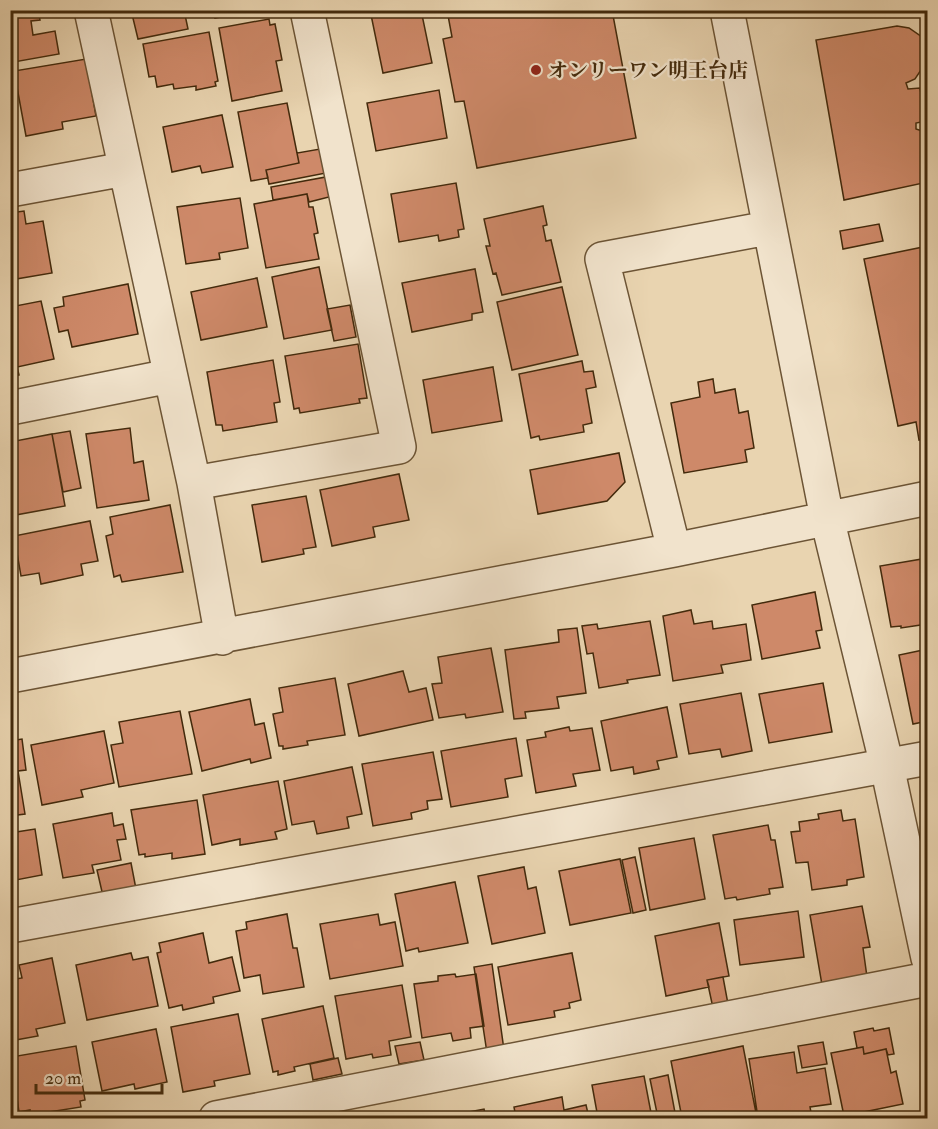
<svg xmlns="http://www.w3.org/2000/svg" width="938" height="1129" viewBox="0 0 938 1129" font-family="'IM FELL Double Pica','Noto Serif JP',serif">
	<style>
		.building { fill: #ce8969; stroke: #432a0c; stroke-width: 1.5 }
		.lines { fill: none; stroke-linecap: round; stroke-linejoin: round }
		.minor-casing { stroke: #6c5435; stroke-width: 36 }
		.minor { stroke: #f1e3cc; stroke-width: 33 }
		.poi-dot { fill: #8f2418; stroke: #f1e3cc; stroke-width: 2 }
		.labels { text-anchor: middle; stroke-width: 4.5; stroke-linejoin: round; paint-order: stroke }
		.poi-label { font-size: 20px; font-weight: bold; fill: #432a0c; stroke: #f1e3cc; text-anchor: start }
	</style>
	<rect width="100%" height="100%" fill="#e9d4b0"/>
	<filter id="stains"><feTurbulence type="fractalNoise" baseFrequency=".00333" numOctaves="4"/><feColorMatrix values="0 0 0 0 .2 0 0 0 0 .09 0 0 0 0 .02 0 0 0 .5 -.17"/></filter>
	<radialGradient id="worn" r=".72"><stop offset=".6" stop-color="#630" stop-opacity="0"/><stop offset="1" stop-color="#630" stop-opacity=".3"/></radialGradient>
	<!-- building -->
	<path class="building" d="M10 10H38L40 20 31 21 33 35 55 31 59 54 14 62 10 39Z
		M131 10H184L188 29 138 39Z
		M214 10H255L215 18Z
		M370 10H421L432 63 383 73Z
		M447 10H612L636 138 477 168 464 101 455 102 443 39 452 37Z
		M269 19 270 25 275 24 282 60 276 61 282 91 232 101 219 28Z
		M897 26 909 28 922 37 927 53 925 64 915 79 906 83 908 89 920 88 926 121 916 123V129L928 133V182L844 200 816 40Z
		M209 32 218 81 215 82 216 86 196 90V86L174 89 173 84 157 87 155 76 149 77 143 44Z
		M86 59 96 116 62 122 63 129 26 136 14 71Z
		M439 90 447 138 376 151 367 103Z
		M287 103 299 163 266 170 268 178 251 181 238 112Z
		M222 115 233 167 202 173 200 166 172 172 163 127Z
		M320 149 326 173 269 184 266 170 299 163 297 153Z
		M326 177 329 197 309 202 307 194 273 200 271 187Z
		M456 183 464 229 458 230 459 237 439 241 438 235 399 242 391 194Z
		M307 194 309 207H313L318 233 314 234 319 259 266 268 254 204Z
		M240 198 248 248 219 253 220 259 186 264 177 207Z
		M543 206 547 225 543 226 546 241 551 240 561 282 502 295 496 273 493 274 486 246H490L484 219Z
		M24 211 26 224 43 221 52 273 10 280V213Z
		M879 224 883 241 843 249 840 231Z
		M928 246V438L919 440 916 422 898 426 864 259Z
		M319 267 332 330 284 339 272 277Z
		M475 269 483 312 472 314V320L412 332 402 283Z
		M257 278 267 327 201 340 191 292Z
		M128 284 138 334 72 347 68 330 59 332 54 308 64 306 63 297Z
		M562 287 578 355 512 370 497 302Z
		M41 301 54 359 17 367 19 375 10 377V307Z
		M350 305 356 337 334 341 327 309Z
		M358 344 367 398 359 399 360 403 300 413 299 408 294 409 285 356Z
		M273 360 280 402 274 403 277 422 223 431 222 425H216L207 372Z
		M582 361 584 372 593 371 596 387 586 389 592 423 583 425 584 432 540 440 539 436 531 438 519 374Z
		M493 367 502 421 432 433 423 380Z
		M713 379 715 393 735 389 739 413 748 411 754 448 745 450 747 462 684 473 671 403 700 397 698 382Z
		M130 428 134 463 143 461 149 500 97 508 86 434Z
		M70 431 81 488 63 492 52 434Z
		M52 434 65 506 10 516V442Z
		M619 453 625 482 607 501 538 514 530 470Z
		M399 474 409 520 373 527 375 537 332 546 320 490Z
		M306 496 316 547 303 549 304 554 262 562 252 505Z
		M170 505 183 572 122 582 120 575 114 577 106 536 113 534 110 517Z
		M90 521 98 561 81 564 83 575 41 584 39 573 21 576 14 536Z
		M928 558 927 624 901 628V626L891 627 880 566Z
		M815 592 822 630 816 631 820 648 762 659 752 605Z
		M691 610 694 624 712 621 713 629 746 624 751 660 721 665 723 673 673 681 663 616Z
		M650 621 660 675 627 680 628 683 599 688 593 653 587 654 582 626 597 624 598 629Z
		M577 628 586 693 557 697 559 708 525 712 526 718 514 719 505 650 559 642 558 630Z
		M491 648 503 712 466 718 465 714 439 718 432 684 442 683 438 657Z
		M928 649V721L913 724 899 655Z
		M403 671 409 692 426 688 433 720 359 736 348 684Z
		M335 678 345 735 307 741 308 745 283 749V746H279L273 714 283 712 279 688Z
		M823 683 832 732 769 743 759 694Z
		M741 693 752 751 722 757 720 749 689 754 680 704Z
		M250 699 255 725 264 723 271 758 251 763 250 759 202 771 189 712Z
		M667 707 677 757 657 761 659 769 634 774 633 767 611 771 601 721Z
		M180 711 192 774 119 787 111 745 123 743 119 722Z
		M569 727 570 731 592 728 600 770 573 774 576 786 536 793 527 740 546 737 545 732Z
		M104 731 114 783 81 790 83 797 42 805 31 745Z
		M516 738 522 776 505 779 508 797 451 807 441 751Z
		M22 739 26 770 18 771 25 814 10 816V741Z
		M433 752 442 799 427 801 428 809 411 813 412 819 373 826 362 764Z
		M352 767 362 814 347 817 349 828 317 834 314 821 292 825 284 781Z
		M278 781 287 829 275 832 277 839 240 845V839L212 845 203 795Z
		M197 800 205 854 172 859V853L145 857V854L139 855 131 810Z
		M841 810 843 821 855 819 864 877 847 880V885L812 890 808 862 796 863 791 832 800 831 799 822 819 819 818 814Z
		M112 813 114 826 123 824 126 839 117 840 121 860 92 865 94 873 63 878 53 824Z
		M768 825 771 840H775L783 887 769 889 770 894 737 900 736 897 725 899 713 835Z
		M35 829 42 875 16 880 15 876H10V833Z
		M694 838 705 899 650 910 639 848Z
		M635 857 646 910 633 913 622 860Z
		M620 859 631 913 570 925 559 871Z
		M131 863 136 889 103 896 97 870Z
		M524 867 528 889 536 887 545 933 492 944 478 876Z
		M455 882 468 943 419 952 418 948 406 951 395 894Z
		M862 906 870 947 863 948 867 977 822 985 810 915Z
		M798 911 804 957 740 965 734 920Z
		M287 914 293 948H297L304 987 263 994 260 975 244 978 236 931 247 929 246 922Z
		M378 914 380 925 395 922 403 966 330 979 320 924Z
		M719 923 729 976 707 980 709 987 666 996 655 936Z
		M203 933 209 963 232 957 240 991 213 997 214 1003 183 1010 182 1005 169 1008 157 953 161 952 159 943Z
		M131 953 133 960 148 957 158 1006 87 1020 76 965Z
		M572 953 581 1000 569 1003 570 1008 554 1011 555 1017 508 1025 498 967Z
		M52 958 65 1023 36 1029 38 1036 10 1041V980L22 978 19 965Z
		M492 964 504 1050 487 1053 474 967Z
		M455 974 456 977 476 974 484 1026 470 1028 471 1038 453 1041 451 1033 422 1038 414 984 438 981V976Z
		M723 977 728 1004 713 1008 707 980Z
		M402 985 411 1037 389 1041 391 1055 373 1058 372 1054 346 1059 335 996Z
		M323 1006 334 1058 294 1067 295 1071 278 1075V1071L273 1072 262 1019Z
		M238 1014 250 1074 214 1081 215 1086 183 1092 171 1027Z
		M873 1028 874 1031 889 1028 894 1054 888 1055 886 1049 864 1054 863 1047 857 1048 854 1032Z
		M156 1029 167 1082 135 1089 134 1084 102 1091 92 1042Z
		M420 1042 424 1060 399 1064 395 1046Z
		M823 1042 827 1064 802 1068 798 1046Z
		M76 1046 85 1100 80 1101 81 1107 30 1115V1110L19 1112 11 1057Z
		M743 1046 757 1118H682L671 1061Z
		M863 1047 864 1054 886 1049 891 1073 896 1071 903 1104 844 1116 831 1053Z
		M794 1052 797 1073 825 1068 831 1104 810 1107 812 1118H758L749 1059Z
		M338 1058 342 1074 313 1080 310 1064Z
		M668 1075 676 1118H658L650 1079Z
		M644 1076 652 1118H598L592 1085Z
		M562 1097 564 1110 586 1105 589 1118H516L514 1107Z
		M484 1109 486 1118H437Z"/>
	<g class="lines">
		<defs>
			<path id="minor" d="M91 10 194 483 222 638
				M727 10 827 518 887 766 928 958
				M10 190 125 169
				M10 408 170 376
				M194 483 399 447 307 10
				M674 550 602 259 768 228
				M10 676 674 550 928 498
				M10 926 928 758
				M216 1118 928 979"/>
		</defs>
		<!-- minor casing -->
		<use href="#minor" class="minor-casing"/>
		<!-- minor -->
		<use href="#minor" class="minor"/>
	</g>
	<!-- markers -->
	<circle class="poi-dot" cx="536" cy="70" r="6"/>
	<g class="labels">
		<!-- poi labels -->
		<g class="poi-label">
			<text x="548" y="77">オンリーワン明王台店</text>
		</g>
	</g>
	<!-- margin -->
	<rect width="938" height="1129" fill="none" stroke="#e9d4b0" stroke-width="36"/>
	<rect x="12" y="12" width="914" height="1105" fill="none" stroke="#432a0c" stroke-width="3"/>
	<rect x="18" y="18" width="902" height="1093" fill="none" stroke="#432a0c" stroke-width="1.5"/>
	<!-- scale -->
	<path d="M36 1084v9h126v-9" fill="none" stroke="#432a0c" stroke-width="3"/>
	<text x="45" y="1084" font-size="18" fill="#432a0c" stroke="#f1e3cc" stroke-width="4.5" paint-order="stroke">20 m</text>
	<rect width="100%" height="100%" filter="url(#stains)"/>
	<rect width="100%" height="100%" fill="url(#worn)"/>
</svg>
